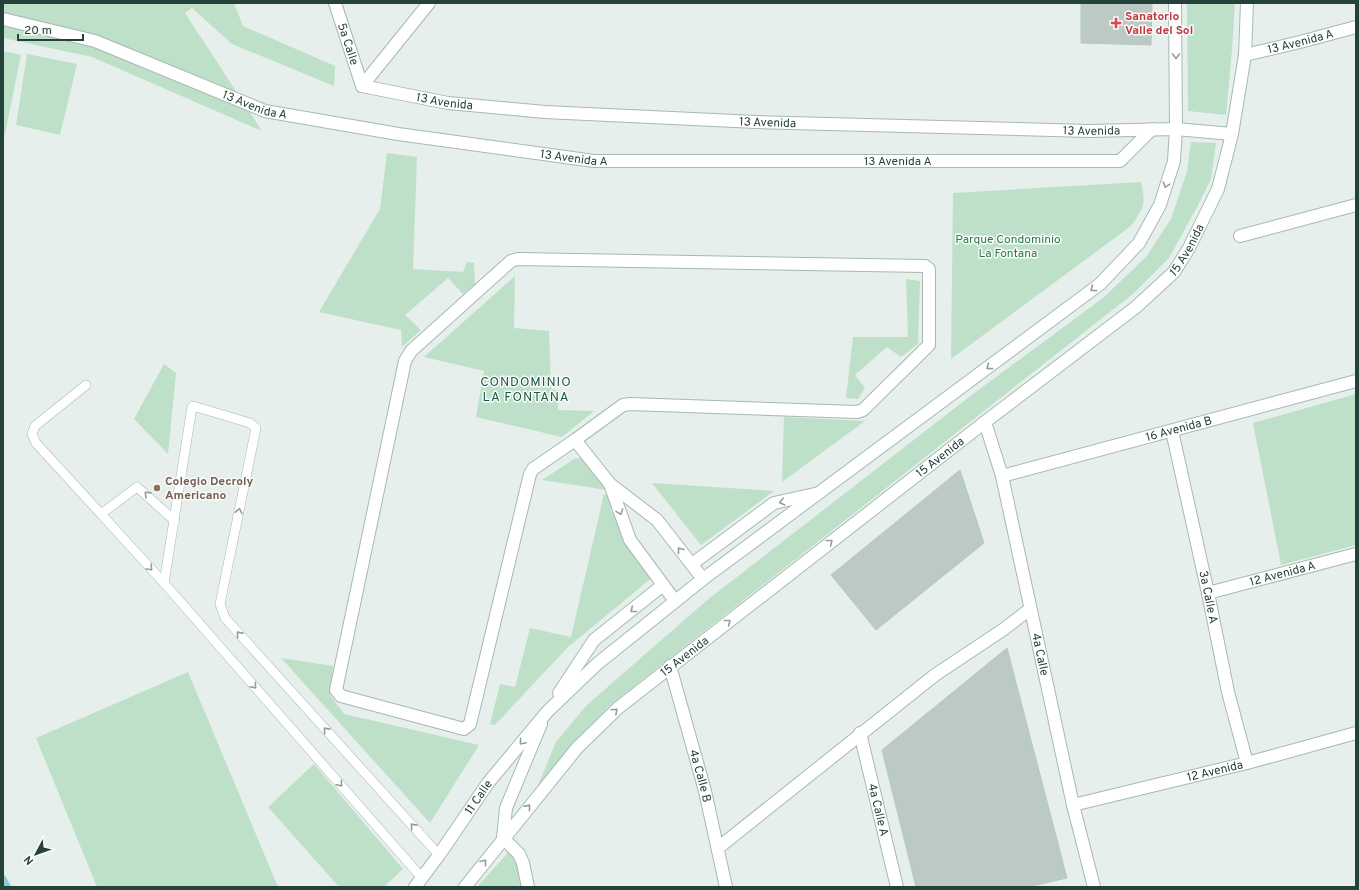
<svg xmlns="http://www.w3.org/2000/svg" width="1359" height="890" viewBox="0 0 1359 890" font-family="Overpass,sans-serif">
	<style>
		.green { fill: #bfe0c8 }
		.lines { fill: none; stroke-linecap: round; stroke-linejoin: round }
		.stream { stroke: #8ec9d4; stroke-width: 6 }
		.building { fill: #bbcac4; stroke: #b8c9c2 }
		.service-casing { stroke: #a8b8b2; stroke-width: 10 }
		.minor-casing { stroke: #a8b8b2; stroke-width: 14 }
		.secondary-casing { stroke: #a4bbb3; stroke-width: 14 }
		.service { stroke: #fff; stroke-width: 9 }
		.minor { stroke: #fff; stroke-width: 12 }
		.secondary { stroke: #fff; stroke-width: 12 }
		.oneway { stroke: #92a09c }
		.health-dot { fill: #e0444e; stroke: #f7fbf9; stroke-width: 1.5 }
		.education-dot { fill: #8d6e63; stroke: #f7fbf9; stroke-width: 1.5 }
		.labels { text-anchor: middle; stroke-width: 3; stroke-linejoin: round; paint-order: stroke }
		.health-label { font-size: 12px; font-weight: bold; fill: #be3a42; stroke: #f7fbf9; text-anchor: start }
		.street-label { font-size: 12px; fill: #24423a; stroke: #f7fbf9 }
		.park-label { font-size: 12px; fill: #2d7a4b; stroke: #f7fbf9 }
		.education-label { font-size: 12px; font-weight: bold; fill: #785e54; stroke: #f7fbf9; text-anchor: start }
		.neighbourhood-label { font-size: 13px; letter-spacing: 1px; fill: #1f5548; stroke: #f7fbf9 }
	</style>
	<rect width="100%" height="100%" fill="#e6efeb"/>
	<!-- green -->
	<path class="green" d="M3 3H234L243 26 335 66 334 86 232 44 192 8 185 13 262 131 92 57 3 38Z
		M1187 3H1235L1232 50 1226 115 1188 111Z
		M3 51 21 55 5 134H3Z
		M27 54 77 64 60 135 16 125Z
		M1191 142 1216 143 1211 179 1196 209 1169 258 1134 293 609 706 537 788 556 742 587 705 706 601 973 394 1103 298 1146 257 1171 219 1187 171Z
		M387 153 417 157 413 269 463 272 467 262 474 263 475 284 463 294 448 278 405 315 421 330 402 347 401 330 319 312 380 209Z
		M1141 182C1146 205 1144 207 1131 226L951 359 953 193Z
		M515 276 514 328 549 331 551 389 559 390 558 410 594 411 562 437 476 417 484 371 424 357Z
		M906 279 920 281 918 344 901 357 887 347 855 375 865 388 858 399 846 398 853 337H908Z
		M164 364 176 373 168 454 134 419Z
		M1356 394V545L1281 565 1253 423Z
		M784 417 865 421 782 482Z
		M583 457 607 490 542 480 574 459Z
		M652 483 774 491 701 545Z
		M604 494 611 495V511L659 572 568 647 495 725 490 724 500 684 515 687 530 628 571 637Z
		M281 658 333 666 330 695 344 714 479 745 430 823Z
		M188 672 278 887H97L36 738Z
		M314 764 403 869 384 887H339L268 807Z
		M515 845 524 887H477Z"/>
	<g class="lines">
		<!-- stream -->
		<path class="stream" d="M3 878 8 887"/>
	</g>
	<!-- building -->
	<path class="building" d="M1081 3H1152L1151 45 1081 43Z
		M960 470 984 543 876 630 831 575Z
		M1007 648 1067 878 1028 887H916L882 750Z"/>
	<g class="lines">
		<defs>
			<path id="service" d="M86 385 35 426 32 434 36 443 101 514
				M175 521 137 487 101 514 164 583 422 878
				M164 583 192 407 193 406 250 423 256 428 220 604 225 618 439 855"/>
			<g id="minor">
				<path id="s1" d="M335 3 362 86"/>
				<path id="s2" d="M3 19 95 41 265 111 398 134 594 161H1120L1152 129"/>
				<path id="s3" d="M1245 55 1300 42 1356 27"/>
				<path id="s4" d="M362 86 448 103 545 112 756 122 1089 131 1176 129"/>
				<path d="M362 86 429 3"/>
				<path d="M1240 236 1356 205"/>
				<path d="M518 259 925 266 929 269V345L863 410 857 412 630 404 623 405 575 440 533 469 530 474 470 724 464 729 341 696 336 690 405 361 411 351 511 261Z"/>
				<path id="s5" d="M985 422 1002 476 1073 805 1094 887"/>
				<path id="s6" d="M1172 431 1208 593 1228 692 1247 763"/>
				<path d="M575 440 610 484 657 520 703 579"/>
				<path id="s7" d="M1002 476 1356 381"/>
				<path d="M610 484 630 540 675 601"/>
				<path id="s8" d="M1208 593 1356 554"/>
				<path id="s9" d="M670 666 705 791 726 887"/>
				<path id="s10" d="M860 733 897 887"/>
				<path id="s11" d="M1073 805 1247 763 1356 733"/>
				<path d="M503 838 519 854 523 863 528 887"/>
				<path d="M718 848 935 675 1004 629 1030 609"/>
			</g>
			<g id="secondary">
				<path d="M1176 129 1232 134"/>
				<path d="M692 564 774 503 815 494"/>
				<path d="M559 693 594 640 663 585"/>
				<path d="M503 838 506 808 541 724"/>
				<path id="s12" d="M415 887 439 855 488 783 547 712 597 664 703 579 1100 284 1139 243 1160 205 1174 161 1176 129 1175 3"/>
				<path id="s13" d="M465 887 577 748 618 708 985 422 1136 307 1174 272 1189 248 1218 189 1232 134 1245 55 1247 3"/>
			</g>
		</defs>
		<!-- service casing -->
		<use href="#service" class="service-casing"/>
		<!-- minor casing -->
		<use href="#minor" class="minor-casing"/>
		<!-- secondary casing -->
		<use href="#secondary" class="secondary-casing"/>
		<!-- service -->
		<use href="#service" class="service"/>
		<!-- minor -->
		<use href="#minor" class="minor"/>
		<!-- secondary -->
		<use href="#secondary" class="secondary"/>
	</g>
	<!-- one-way arrows -->
	<defs><path id="oneway-chevron" d="M-2-3.5L2.5 0L-2 3.5" fill="none" stroke-width="1.6" stroke-linecap="round" stroke-linejoin="round"/></defs>
	<g class="oneway">
		<use href="#oneway-chevron" transform="translate(1176 56) rotate(90)"/>
		<use href="#oneway-chevron" transform="translate(1166 185) rotate(108)"/>
		<use href="#oneway-chevron" transform="translate(1093 289) rotate(143)"/>
		<use href="#oneway-chevron" transform="translate(989 367) rotate(143)"/>
		<use href="#oneway-chevron" transform="translate(147 494) rotate(-136)"/>
		<use href="#oneway-chevron" transform="translate(782 502) rotate(167)"/>
		<use href="#oneway-chevron" transform="translate(239 511) rotate(-79)"/>
		<use href="#oneway-chevron" transform="translate(620 512) rotate(70)"/>
		<use href="#oneway-chevron" transform="translate(830 542) rotate(-38)"/>
		<use href="#oneway-chevron" transform="translate(680 550) rotate(-128)"/>
		<use href="#oneway-chevron" transform="translate(150 568) rotate(47)"/>
		<use href="#oneway-chevron" transform="translate(633 610) rotate(141)"/>
		<use href="#oneway-chevron" transform="translate(728 622) rotate(-38)"/>
		<use href="#oneway-chevron" transform="translate(239 634) rotate(-132)"/>
		<use href="#oneway-chevron" transform="translate(254 686) rotate(49)"/>
		<use href="#oneway-chevron" transform="translate(615 711) rotate(-43)"/>
		<use href="#oneway-chevron" transform="translate(326 730) rotate(-132)"/>
		<use href="#oneway-chevron" transform="translate(522 742) rotate(130)"/>
		<use href="#oneway-chevron" transform="translate(340 784) rotate(49)"/>
		<use href="#oneway-chevron" transform="translate(528 807) rotate(-51)"/>
		<use href="#oneway-chevron" transform="translate(413 826) rotate(-132)"/>
		<use href="#oneway-chevron" transform="translate(484 862) rotate(-52)"/>
	</g>
	<!-- markers -->
	<path class="health-dot" d="M1114 17h4v4h4v4h-4v4h-4v-4h-4v-4h4z"/>
	<circle class="education-dot" cx="157" cy="488" r="4"/>
	<g class="labels">
		<!-- health labels -->
		<g class="health-label">
			<text x="1125" y="20">Sanatorio<tspan x="1125" dy="14">Valle del Sol</tspan></text>
		</g>
		<!-- street labels -->
		<g class="street-label">
			<text dy="4" stroke="none"><textPath href="#s3" startOffset="57">13 Avenida A</textPath></text>
			<text dy="4" stroke="none"><textPath href="#s1" startOffset="43">5a Calle</textPath></text>
			<text dy="4" stroke="none"><textPath href="#s4" startOffset="84">13 Avenida</textPath></text>
			<text dy="4" stroke="none"><textPath href="#s2" startOffset="267">13 Avenida A</textPath></text>
			<text dy="4" stroke="none"><textPath href="#s4" startOffset="408">13 Avenida</textPath></text>
			<text dy="4" stroke="none"><textPath href="#s4" startOffset="732">13 Avenida</textPath></text>
			<text dy="4" stroke="none"><textPath href="#s2" startOffset="591">13 Avenida A</textPath></text>
			<text dy="4" stroke="none"><textPath href="#s2" startOffset="915">13 Avenida A</textPath></text>
			<text dy="4" stroke="none"><textPath href="#s13" startOffset="968">15 Avenida</textPath></text>
			<text dy="4" stroke="none"><textPath href="#s7" startOffset="183">16 Avenida B</textPath></text>
			<text dy="4" stroke="none"><textPath href="#s13" startOffset="644">15 Avenida</textPath></text>
			<text dy="4" stroke="none"><textPath href="#s8" startOffset="77">12 Avenida A</textPath></text>
			<text dy="4" stroke="none"><textPath href="#s6" startOffset="170">3a Calle A</textPath></text>
			<text dy="4" stroke="none"><textPath href="#s5" startOffset="239">4a Calle</textPath></text>
			<text dy="4" stroke="none"><textPath href="#s13" startOffset="320">15 Avenida</textPath></text>
			<text dy="4" stroke="none"><textPath href="#s11" startOffset="146">12 Avenida</textPath></text>
			<text dy="4" stroke="none"><textPath href="#s9" startOffset="114">4a Calle B</textPath></text>
			<text dy="4" stroke="none"><textPath href="#s12" startOffset="110">11 Calle</textPath></text>
			<text dy="4" stroke="none"><textPath href="#s10" startOffset="79">4a Calle A</textPath></text>
		</g>
		<!-- park labels -->
		<g class="park-label">
			<text x="1008" y="243">Parque Condominio<tspan x="1008" dy="14">La Fontana</tspan></text>
		</g>
		<!-- education labels -->
		<g class="education-label">
			<text x="165" y="485">Colegio Decroly<tspan x="165" dy="14">Americano</tspan></text>
		</g>
		<!-- neighbourhood labels -->
		<g class="neighbourhood-label">
			<text x="526" y="386">CONDOMINIO<tspan x="526" dy="15">LA FONTANA</tspan></text>
		</g>
	</g>
	<!-- border -->
	<rect width="1359" height="890" fill="none" stroke="#24423a" stroke-width="8"/>
	<!-- north arrow -->
	<g transform="translate(36 854) rotate(229)" stroke="#f7fbf9" stroke-width="3" paint-order="stroke">
	<path d="M0-3L7 15L0 10L-7 15Z" fill="#24423a"/>
	<text y="-6" font-size="11" font-weight="bold" text-anchor="middle" fill="#24423a">N</text>
	</g>
	<!-- scale -->
	<path d="M18 34v6h65v-6" fill="none" stroke="#24423a" stroke-width="2"/>
	<text x="24" y="34" font-size="12" fill="#24423a" stroke="#f7fbf9" stroke-width="3" paint-order="stroke">20 m</text>
</svg>
